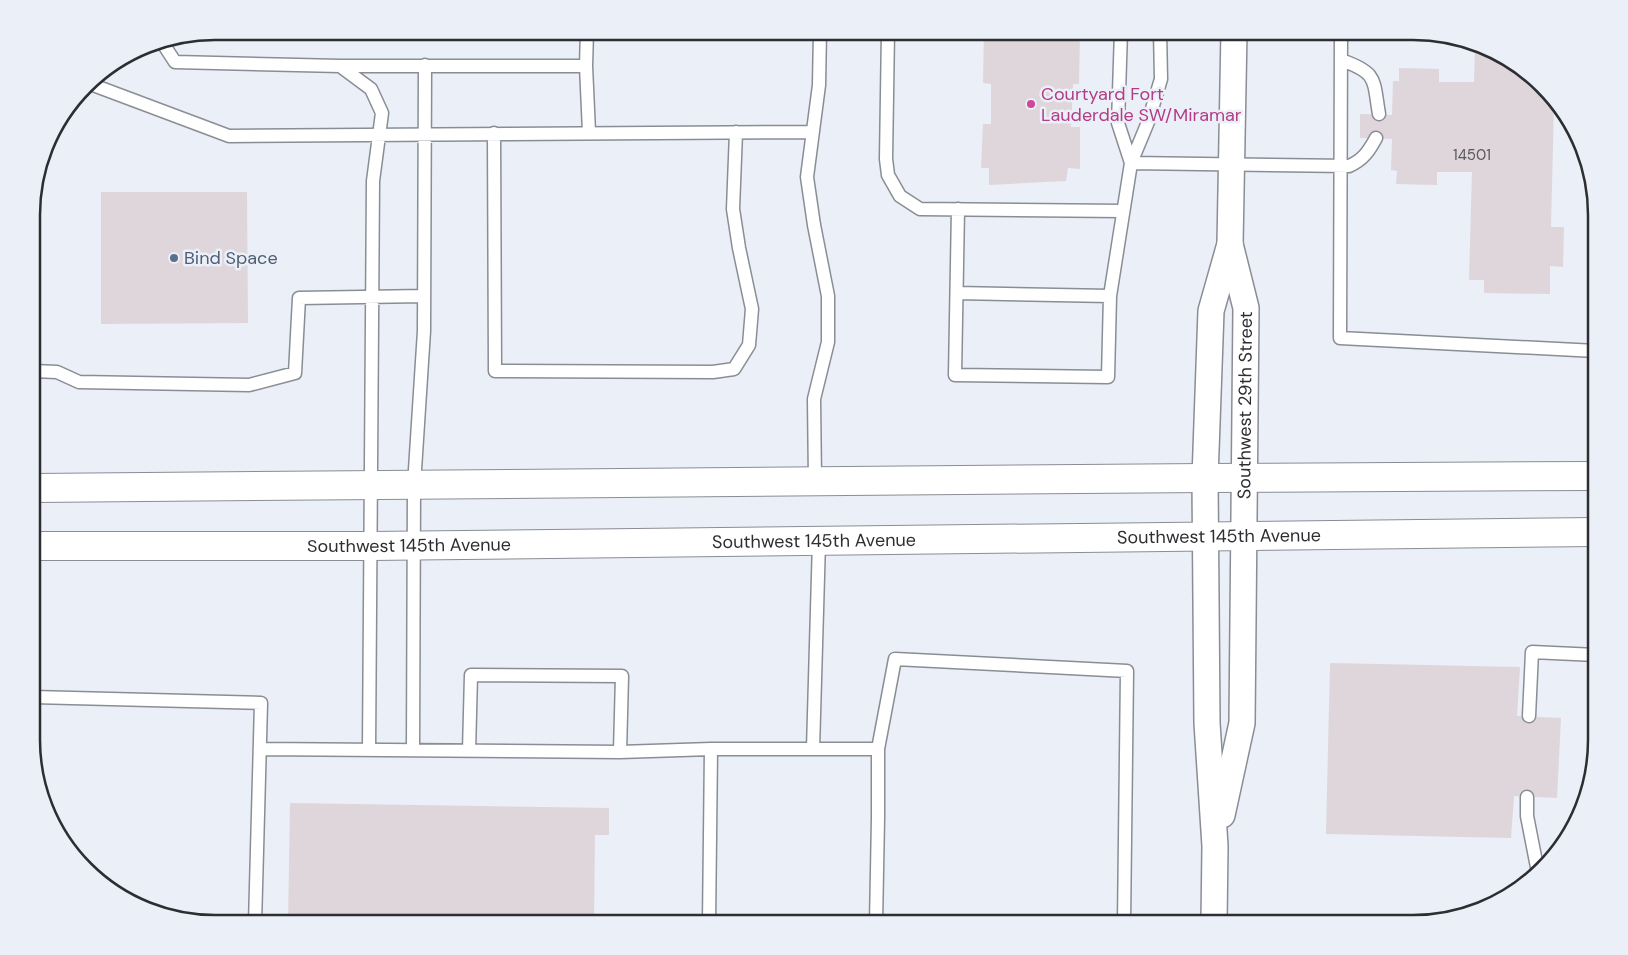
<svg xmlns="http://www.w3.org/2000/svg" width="1628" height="955" viewBox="0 0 1628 955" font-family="'DM Sans',sans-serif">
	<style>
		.building { fill: #ded6db }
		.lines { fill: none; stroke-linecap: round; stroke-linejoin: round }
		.lane-casing { stroke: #8a8d94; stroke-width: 15 }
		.street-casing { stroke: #8a8d94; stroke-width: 28 }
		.secondary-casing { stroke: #8a8d94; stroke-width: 30 }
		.lane { stroke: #fff; stroke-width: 12 }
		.street { stroke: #fff; stroke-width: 25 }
		.secondary { stroke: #fff; stroke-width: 28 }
		.hotel-dot { fill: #d1479c; stroke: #ebeff7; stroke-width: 2 }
		.service-dot { fill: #5c6f8a; stroke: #ebeff7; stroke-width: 2 }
		.labels { text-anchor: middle; stroke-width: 5; stroke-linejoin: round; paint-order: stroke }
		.number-label { font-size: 15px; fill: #59585c }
		.hotel-label { font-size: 18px; fill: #b23c85; stroke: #ebeff7; text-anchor: start }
		.service-label { font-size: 18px; fill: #4e5e75; stroke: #ebeff7; text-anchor: start }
		.street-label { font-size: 18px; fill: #2d2e31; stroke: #ebeff7 }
		.rim { fill: none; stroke: #2d2e31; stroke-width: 2.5 }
	</style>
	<rect width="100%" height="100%" fill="#ebeff7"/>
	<!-- building -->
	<path class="building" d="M343 31H427V40L343 39Z
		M984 31H1080L1079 84H1073L1071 127H1080V169L1068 168 1066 181 989 185V168H981L983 124H991V84L983 83Z
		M1475 43 1505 56 1554 102 1551 227H1564L1563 267 1550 266V294L1484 293V280H1469L1472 172H1437V185L1396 184 1397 171 1391 170 1392 139 1360 138V114L1392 115 1393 81H1399V68L1439 69V82H1474Z
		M101 192H247L248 323 101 324Z
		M1330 663 1520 667 1517 716 1561 718 1557 798 1514 796 1511 838 1326 834Z
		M290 803 609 808V835H595L594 924H288Z"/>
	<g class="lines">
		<defs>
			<path id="lane" d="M587 31 586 66 589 132
				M888 31 886 159 888 175 900 196 920 209 1123 211
				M1121 31 1118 123 1131 163
				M1341 31 1340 338 1596 351
				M162 42 175 62 340 66H586
				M1341 60C1378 73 1373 79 1379 114
				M340 66 371 89 382 113 373 181 369 750
				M88 85H93L229 136 813 132
				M494 133 495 371 713 372 734 369 749 345 752 309 739 248 733 209 736 132
				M1131 163 1349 166C1363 160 1369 151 1376 138
				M958 209 955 375 1108 377 1110 296 1131 163 1148 122 1161 79 1160 31
				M957 293 1110 296
				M33 371 57 372 79 382 249 385 295 373 299 298 424 296
				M815 481 814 399 828 342V296L814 225 807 177 819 85 820 31
				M33 697 261 703 255 924
				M1529 716 1532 652 1596 655
				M260 749 620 752 711 749H878V818L876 924
				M813 749 819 541
				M878 749 895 659 1127 671 1124 923
				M413 750 414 485 424 331 425 65
				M469 751 471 675 622 676 620 752
				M1527 797V816L1537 867
				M1214 921 1274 923
				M709 924 711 749"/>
			<g id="street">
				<path id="s1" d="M1222 815 1242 723 1246 308 1230 244"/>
				<path d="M1214 923 1215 846 1207 723 1205 478 1211 311 1230 244 1234 31"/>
			</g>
			<g id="secondary">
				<path d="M33 488 1205 478 1596 476"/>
				<path id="s2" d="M33 546H371L1596 532"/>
			</g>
		</defs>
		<!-- lane casing -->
		<use href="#lane" class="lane-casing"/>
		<!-- street casing -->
		<use href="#street" class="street-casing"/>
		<!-- secondary casing -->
		<use href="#secondary" class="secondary-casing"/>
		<!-- lane -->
		<use href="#lane" class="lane"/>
		<!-- street -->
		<use href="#street" class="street"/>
		<!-- secondary -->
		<use href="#secondary" class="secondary"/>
	</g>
	<!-- markers -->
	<circle class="hotel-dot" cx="1031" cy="104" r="5"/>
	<circle class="service-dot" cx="174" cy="258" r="5"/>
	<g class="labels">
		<!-- number labels -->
		<g class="number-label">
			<text x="1472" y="160">14501</text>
		</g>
		<!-- hotel labels -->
		<g class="hotel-label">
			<text x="1041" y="100">Courtyard Fort<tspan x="1041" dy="21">Lauderdale SW/Miramar</tspan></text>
		</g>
		<!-- service labels -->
		<g class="service-label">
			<text x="184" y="264">Bind Space</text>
		</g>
		<!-- street labels -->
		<g class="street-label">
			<text dy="6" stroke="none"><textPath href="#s1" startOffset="412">Southwest 29th Street</textPath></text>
			<text dy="6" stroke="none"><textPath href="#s2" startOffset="1186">Southwest 145th Avenue</textPath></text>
			<text dy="6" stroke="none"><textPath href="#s2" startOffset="781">Southwest 145th Avenue</textPath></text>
			<text dy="6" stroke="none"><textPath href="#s2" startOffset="376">Southwest 145th Avenue</textPath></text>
		</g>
	</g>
	<!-- crop -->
	<path d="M0 0H1628V955H0ZM215 40H1413A175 175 0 0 1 1588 215V740A175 175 0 0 1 1413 915H215A175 175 0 0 1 40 740V215A175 175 0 0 1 215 40Z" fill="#ebeff7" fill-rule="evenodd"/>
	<path class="rim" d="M215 40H1413A175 175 0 0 1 1588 215V740A175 175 0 0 1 1413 915H215A175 175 0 0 1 40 740V215A175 175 0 0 1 215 40Z"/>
</svg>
